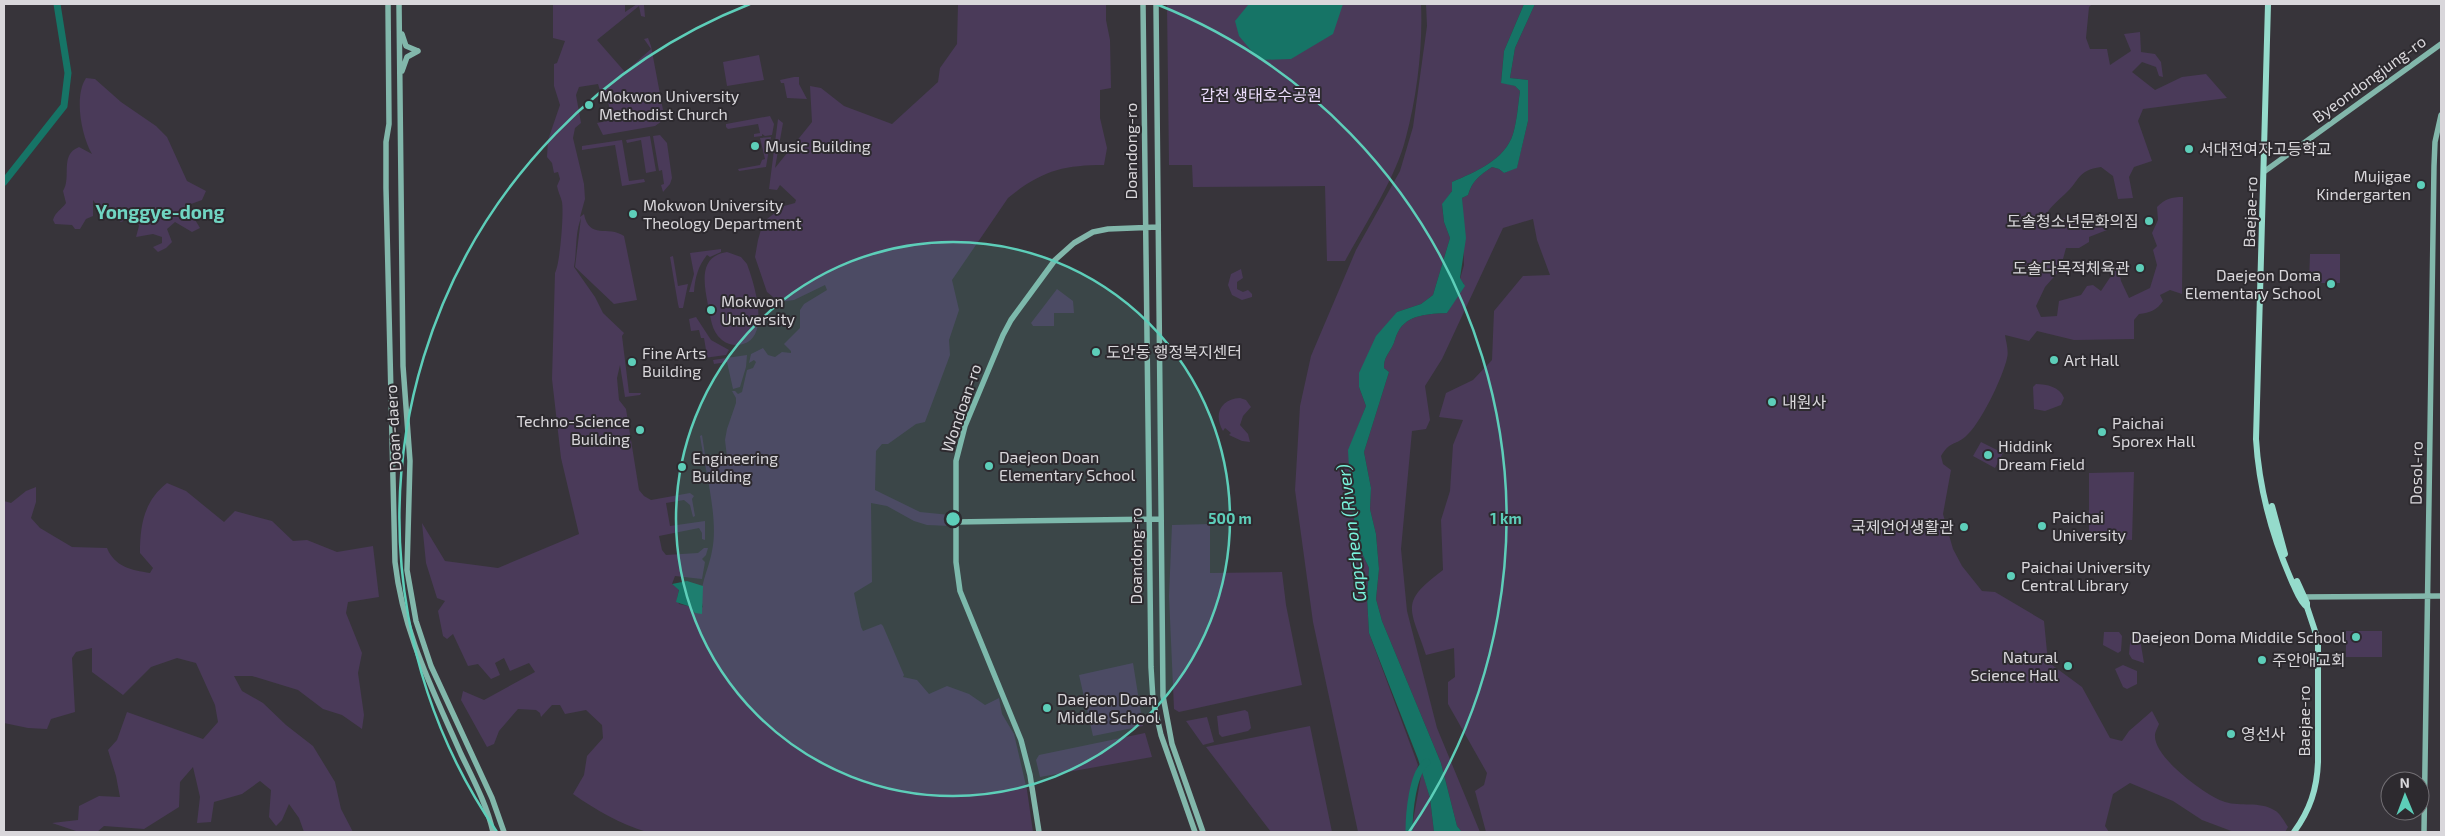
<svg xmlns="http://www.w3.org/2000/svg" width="2445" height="836" viewBox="0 0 2445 836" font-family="'Exo 2','Noto Sans KR',sans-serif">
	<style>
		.green { fill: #4a3a59 }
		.water { fill: #167466 }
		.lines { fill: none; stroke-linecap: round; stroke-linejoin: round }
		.river { stroke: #167466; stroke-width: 7 }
		.secondary { stroke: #82b7ab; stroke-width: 5.5 }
		.primary { stroke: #95dbcc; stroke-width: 6 }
		.ring { fill: none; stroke: #5dceb9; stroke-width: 2.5 }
		.poi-dot { fill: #5dceb9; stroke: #2d2a2f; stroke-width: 2 }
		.labels { text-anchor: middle; stroke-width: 4; stroke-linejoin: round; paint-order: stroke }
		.street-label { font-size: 16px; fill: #d9d7db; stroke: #2d2a2f }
		.park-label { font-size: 16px; fill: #ecddfd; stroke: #2d2a2f }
		.poi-label { font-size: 16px; fill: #d9d7db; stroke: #2d2a2f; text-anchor: start }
		.water-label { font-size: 18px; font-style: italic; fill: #79f3dc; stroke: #2d2a2f }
		.quarter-label { font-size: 19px; font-weight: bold; fill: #70d5c2; stroke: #2d2a2f }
		.centre { fill: #5dceb9; stroke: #2d2a2f; stroke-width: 2.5 }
		.ring-label { font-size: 15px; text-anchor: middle; font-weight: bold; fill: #5dceb9; stroke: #2d2a2f; stroke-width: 4; stroke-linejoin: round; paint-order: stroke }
	</style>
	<rect width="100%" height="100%" fill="#37343a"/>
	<!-- green -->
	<path class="green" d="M553 4H625V12L637 4 644 5 645 17 641 16 639 6 597 40 625 72 651 49 644 39 648 38 651 46 663 110 662 121 655 126 603 135 597 123 612 120 607 97H602L598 84 579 87 576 95 581 123 575 128 573 138 584 184 585 199 580 217 584 214C589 240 608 225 624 236L637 300 614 304 575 267 581 218C575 233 577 250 574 267L595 297 603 313 624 333 622 336 629 393H641L640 395 625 397 620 365 617 378 619 400 626 409 639 490 644 496 651 500 690 493 694 496 692 499 695 516 693 517 690 505 684 500 666 503 670 526 705 521V540L702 539V533L699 528 659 536 662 550 666 555 698 553 704 548H708L706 555 702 559 705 562 702 579 675 576 672 584 679 589 677 599 679 604 688 606 694 613 703 607C697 590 709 569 712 551 719 520 705 469 700 436L702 435 706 461 727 457 725 440 727 429 736 403V398L732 391H735L738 394 742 392 747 370 753 368 756 362 754 360 749 363 751 354 763 348 768 355 775 357 782 352 791 353V351L784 344 800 328V310L804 304 827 290 825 285 794 300 779 302 767 292 755 257 758 240 762 226 767 219 784 206 795 203 796 200 780 185 777 190 769 189 778 119 783 123 775 168 812 122 810 86 821 88 844 106 892 124 938 82 940 68 957 44 958 4H1106V20L1110 40 1111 88 1100 90V118L1107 148 1104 165C1063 165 1041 171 1008 198L952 280 959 310 949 340 950 355 925 422 916 424 888 444H882L876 451 875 490 920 512 950 515 951 526 927 525 914 521 887 506 871 503 872 582 854 593 861 627 863 631 881 624 883 626 904 675 903 677 917 680 929 694 947 686 969 694 985 705 999 698 1002 714 1014 734 1027 790 1033 832H647C620 824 596 810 573 794L584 775 587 756 603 738 602 725 586 710 565 714 560 705H552L541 717 540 713 536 710 518 709 499 731 494 744 487 747 461 700 463 691 484 700 535 672 529 663 510 671 504 658 495 663 500 675 491 679 478 664 468 666 453 634 447 639 443 636 438 611 445 601 437 598 426 563 422 523 445 561 498 568 579 534 561 458 552 379 555 273C560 264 564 213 562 202 561 197 558 192 557 186L560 179 558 172 554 173 552 163 547 157 548 140 560 105 554 86V64L557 63 565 41 553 38Z
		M1167 4H1421C1423 45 1417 97 1406 137 1396 178 1365 224 1345 261H1327L1325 186 1193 187 1192 165H1169Z
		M1426 4H1524L1504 51 1501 82 1515 86 1520 91C1518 105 1517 121 1513 134 1505 160 1475 172 1452 182V191L1442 205 1444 222 1450 238 1433 295 1421 304 1397 312 1359 387 1366 406 1349 450 1351 505 1360 549 1369 568 1367 598 1369 633 1418 765 1409 798 1407 832H1358L1313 622 1295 490 1300 406 1311 356 1356 250 1400 171 1413 127 1427 26Z
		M1535 4H2092L2089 7 2086 38 2090 49H2107L2110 65 2131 51 2124 34 2140 32 2141 52 2155 54 2161 62 2163 77 2159 76 2156 67 2142 62 2132 72 2155 90 2182 77 2206 74 2227 98 2143 109 2138 121 2152 161 2134 167 2129 177 2133 198 2118 199 2113 176 2101 167C2077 170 2080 181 2065 194 2056 202 2050 208 2043 218L2056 225 2063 218H2081L2107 230 2089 237V242L2079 248H2066L2060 270 2045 287 2036 306 2041 317 2057 316 2059 301 2081 295 2087 286 2093 285 2101 291 2111 276 2112 268 2119 271 2121 281 2129 298 2150 288 2157 265 2153 250 2157 246 2152 233 2158 220 2157 207C2165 199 2171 197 2183 197L2182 294 2170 290 2160 295 2163 301C2157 310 2150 313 2139 314L2134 320V339L2074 340 2037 331 2029 341 2005 335C2006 342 2009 351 2007 358 2003 377 1980 425 1965 437 1954 446 1950 441 1941 456L1943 464 1951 470 1943 514 1953 549 1962 566 1982 591 1995 592 2044 621 2048 662 2082 687 2110 738 2122 741 2129 731 2152 711 2159 724C2158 727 2155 732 2155 735 2153 757 2206 796 2225 802 2241 807 2259 801 2274 810 2280 813 2284 821 2288 827L2285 832 2248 831 2234 832 2202 820 2173 801 2130 783 2113 794 2105 826 2109 832H1486L1475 791 1484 785 1487 773 1448 704V682L1455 677 1454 648 1426 655C1410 607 1399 603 1443 570L1441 520 1450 491 1453 445 1463 420 1439 417 1446 393 1473 380 1492 360 1494 311 1523 276 1550 275 1537 240 1533 219 1503 228 1442 359 1425 386 1430 420 1426 429 1412 431 1401 549 1407 611 1437 728 1480 832H1462L1457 826 1441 763 1382 621 1376 599 1379 569 1376 534 1370 509 1371 488 1364 452 1389 372 1384 368C1384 358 1387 356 1392 347 1395 342 1395 337 1398 332 1407 314 1430 314 1447 313L1464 284 1460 279 1464 265 1462 198 1468 195C1472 181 1480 175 1492 167L1499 169 1504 173 1517 167 1528 121V80L1510 78 1515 48Z
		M759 55 764 80 727 86 723 62Z
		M794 77H799V84L807 99 787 98 784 83H781L780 80Z
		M86 78 95 79 121 102 156 126 167 137 187 181 206 191 202 200 191 204 188 208 200 228 192 232 175 222 167 229 172 242 166 248 158 252 153 247 162 243V237L153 234 136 237 139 226 137 220 130 218 121 222C111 215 99 211 93 200V216L86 219 80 229H75L72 225 55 224 53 220C55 212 62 209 66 203L63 191C72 177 59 155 79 147L92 154C81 135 74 96 86 78Z
		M770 116 774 124 772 135 765 136 762 134V136L754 137V134L760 133 758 124 728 129 726 127V124Z
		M660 135 667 143 672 178 670 184 663 192 661 185 664 184 662 170 659 171 653 136Z
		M650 136 656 171 646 173 641 140 627 143 626 140Z
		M771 137 766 167 739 171 738 169 760 165 762 160 765 159 760 138Z
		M622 140 629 181 644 179 645 182 622 186 615 145 582 150V146Z
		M721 249V252L710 257 707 255C698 266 695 278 694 292H689L694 274 690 253Z
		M727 252 741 257 747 264C754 283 771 336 743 344 736 346 728 345 722 340 711 331 711 318 708 305 704 284 698 256 727 252Z
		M2310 254H2340V283H2309Z
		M673 256 678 286 688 284 683 308H679L678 304 670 257Z
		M1241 269 1243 278 1237 282V289L1243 292 1248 290 1252 294V297L1242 300 1232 295 1228 285 1231 274Z
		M1057 289 1073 301 1074 313H1054V326H1033L1031 323Z
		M696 317 711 340 729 350 726 355 704 358 707 356 704 338H701L699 330 691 331 689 319Z
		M747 355 746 367 740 387 733 389 727 362 714 364 713 360Z
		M2036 384C2047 384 2060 387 2064 398L2061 405 2045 411 2034 409 2033 387Z
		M1240 398 1246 400 1251 407 1243 416 1240 425 1248 434 1250 442 1242 441 1229 435 1231 433 1225 428 1223 431C1213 414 1221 399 1240 398Z
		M1981 442 2003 453 1995 468 1973 456Z
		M2134 472 2132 540 2089 537V473Z
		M167 483 186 491 224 522 235 511 272 521 293 541 307 540 337 552 373 546 379 597 348 602 346 613 362 653 358 673 364 715 362 729 342 715 323 709 298 690 252 676H234L242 691 263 703 286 725 313 746 335 782 341 809 353 832H304L299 818 289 804 282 820 276 826 269 817 271 790 260 781 242 794 214 802 211 822 197 823 200 797 193 767 180 782 179 807 144 829 104 826 97 832H79L52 823 78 820 79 806 99 796 120 797 116 776 108 750 117 740 127 712 203 739 218 722 215 705 196 663 177 658 151 667 123 695 92 672V648L76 652 72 658 75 712 51 719 47 729 28 728 4 723V501L11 503 26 491 36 487V502L31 518 40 528 72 547 107 548C115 567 131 570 150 573L153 568 140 553C140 525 144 501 167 483Z
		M1210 524V573L1282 572 1286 605 1302 685 1179 712 1174 709 1169 596 1172 525Z
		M2346 631H2382V657H2346Z
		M2104 632H2119L2122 636 2121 651 2118 653 2103 645Z
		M2131 633 2137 634 2140 639 2144 663 2132 659 2129 654Z
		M1133 663 1143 726 1093 736 1079 675Z
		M2123 665 2137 671V684L2127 689 2123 687 2115 669Z
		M1245 710 1248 712 1251 728 1248 731 1222 737 1219 734 1217 716Z
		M1207 717 1214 742 1203 745 1186 721Z
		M1310 726 1332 832H1271L1206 747Z
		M1145 733 1152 757 1040 777 1036 760 1039 755Z
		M1422 771 1430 798 1434 832H1411Z"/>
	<!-- water -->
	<path class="water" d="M1265 4H1343L1333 34 1291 59 1259 60 1239 36 1235 21 1248 5Z
		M1524 4H1535L1515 48 1510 78 1528 80V121L1517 168 1504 173 1499 169 1492 167C1480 175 1472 181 1468 195L1462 198 1466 238 1460 278 1465 286 1447 313C1430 314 1407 314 1398 332 1395 337 1395 342 1392 347 1387 356 1384 358 1384 368L1389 372 1364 452 1371 488 1370 509 1376 534 1379 569 1376 599 1382 621 1441 763 1457 826 1462 832H1434L1430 798 1418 759 1369 633 1367 598 1369 568 1360 549 1351 505 1348 450 1366 406 1359 387V373L1376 336 1397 312 1421 304 1433 295 1450 238 1444 222 1442 204 1452 191V182C1475 172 1505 160 1513 134 1517 121 1518 105 1520 91L1515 86 1501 83 1504 51Z
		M687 581 703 586 702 614 695 613 688 606 676 602 679 590 672 584Z"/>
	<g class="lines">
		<!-- river -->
		<path class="river" d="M4 182 64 106 68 73 57 4
			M1409 832C1409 815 1412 772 1427 762"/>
		<!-- secondary -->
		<path class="secondary" d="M388 4 389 124 386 142V188L395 562C403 633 433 690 461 754 473 779 487 805 493 832
			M399 4 403 366 410 461 407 570 416 621 431 666 492 798 504 832
			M1143 4 1151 667 1153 700 1161 735 1195 832
			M1156 4 1163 696 1172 744 1203 832
			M402 34 406 46 418 51
			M402 71 407 57 418 51
			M2265 171 2441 44
			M955 522 1160 519
			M2301 597 2441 596
			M1039 832 1030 775 1021 740 960 591 956 562V461L965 426 1003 335 1011 320 1055 260 1074 243 1093 232 1108 229 1158 227
			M2424 832 2434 166 2435 142 2441 115"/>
		<!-- primary -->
		<path class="primary" d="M2268 4 2256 439C2259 489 2273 539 2293 584 2297 592 2300 602 2307 607
			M2272 506 2285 554
			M2294 832C2310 810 2317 789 2318 762V640L2307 607V603L2297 581"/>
	</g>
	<!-- distance rings -->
	<circle cx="953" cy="519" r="277" fill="#5dceb9" fill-opacity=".12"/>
	<g class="ring">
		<circle cx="953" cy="519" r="277"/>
		<path d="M497 832A553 553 0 0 1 750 4M1156 4A553 553 0 0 1 1409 832"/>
	</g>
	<!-- markers -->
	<g class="poi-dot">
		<circle cx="589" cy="105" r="5"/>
		<circle cx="755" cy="146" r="5"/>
		<circle cx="2189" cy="149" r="5"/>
		<circle cx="2421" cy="185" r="5"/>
		<circle cx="633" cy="214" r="5"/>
		<circle cx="2149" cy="221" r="5"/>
		<circle cx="2140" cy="268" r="5"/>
		<circle cx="2331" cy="284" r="5"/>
		<circle cx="711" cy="310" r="5"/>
		<circle cx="1096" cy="352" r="5"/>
		<circle cx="2054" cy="360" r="5"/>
		<circle cx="632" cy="362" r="5"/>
		<circle cx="1772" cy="402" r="5"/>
		<circle cx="640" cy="430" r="5"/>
		<circle cx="2102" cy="432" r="5"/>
		<circle cx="1988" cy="455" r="5"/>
		<circle cx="989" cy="466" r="5"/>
		<circle cx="682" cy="467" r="5"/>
		<circle cx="2042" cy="526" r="5"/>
		<circle cx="1964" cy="527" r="5"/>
		<circle cx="2011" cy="576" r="5"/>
		<circle cx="2356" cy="637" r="5"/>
		<circle cx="2262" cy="660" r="5"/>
		<circle cx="2068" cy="666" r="5"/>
		<circle cx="1047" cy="708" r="5"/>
		<circle cx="2231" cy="734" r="5"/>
	</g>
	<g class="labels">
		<!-- street labels -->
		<g class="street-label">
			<text transform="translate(2369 79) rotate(-36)" y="6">Byeondongjung-ro</text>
			<text transform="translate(1131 151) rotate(-90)" y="6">Doandong-ro</text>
			<text transform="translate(2250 212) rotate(-88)" y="6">Baejae-ro</text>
			<text transform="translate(961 408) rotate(-71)" y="6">Wondoan-ro</text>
			<text transform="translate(393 428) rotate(-93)" y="6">Doan-daero</text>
			<text transform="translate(2416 473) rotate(-89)" y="6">Dosol-ro</text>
			<text transform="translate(1136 556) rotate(-90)" y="6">Doandong-ro</text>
			<text transform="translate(2304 721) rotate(-90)" y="6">Baejae-ro</text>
		</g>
		<!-- park labels -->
		<g class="park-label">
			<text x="1261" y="101">갑천 생태호수공원</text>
		</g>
		<!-- poi labels -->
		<g class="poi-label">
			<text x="599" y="102">Mokwon University<tspan x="599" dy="18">Methodist Church</tspan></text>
			<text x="765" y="152">Music Building</text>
			<text x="2199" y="155">서대전여자고등학교</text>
			<text x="2411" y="182" text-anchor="end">Mujigae<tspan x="2411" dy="18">Kindergarten</tspan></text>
			<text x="643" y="211">Mokwon University<tspan x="643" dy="18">Theology Department</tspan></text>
			<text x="2139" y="227" text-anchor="end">도솔청소년문화의집</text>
			<text x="2130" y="274" text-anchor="end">도솔다목적체육관</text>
			<text x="2321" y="281" text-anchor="end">Daejeon Doma<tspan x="2321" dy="18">Elementary School</tspan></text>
			<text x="721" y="307">Mokwon<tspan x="721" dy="18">University</tspan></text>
			<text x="1106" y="358">도안동 행정복지센터</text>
			<text x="642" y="359">Fine Arts<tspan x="642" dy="18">Building</tspan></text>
			<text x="2064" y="366">Art Hall</text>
			<text x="1782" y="408">내원사</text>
			<text x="630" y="427" text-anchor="end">Techno-Science<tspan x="630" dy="18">Building</tspan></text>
			<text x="2112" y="429">Paichai<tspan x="2112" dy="18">Sporex Hall</tspan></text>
			<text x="1998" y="452">Hiddink<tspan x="1998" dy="18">Dream Field</tspan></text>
			<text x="999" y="463">Daejeon Doan<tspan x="999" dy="18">Elementary School</tspan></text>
			<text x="692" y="464">Engineering<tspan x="692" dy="18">Building</tspan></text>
			<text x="2052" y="523">Paichai<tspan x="2052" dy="18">University</tspan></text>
			<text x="1954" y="533" text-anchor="end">국제언어생활관</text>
			<text x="2021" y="573">Paichai University<tspan x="2021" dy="18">Central Library</tspan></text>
			<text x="2346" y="643" text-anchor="end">Daejeon Doma Middile School</text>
			<text x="2058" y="663" text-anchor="end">Natural<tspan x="2058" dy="18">Science Hall</tspan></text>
			<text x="2272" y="666">주안애교회</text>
			<text x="1057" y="705">Daejeon Doan<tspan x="1057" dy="18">Middle School</tspan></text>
			<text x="2241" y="740">영선사</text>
		</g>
		<!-- water labels -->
		<g class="water-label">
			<text transform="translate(1352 533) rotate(-97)" y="6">Gapcheon (River)</text>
		</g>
		<!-- quarter labels -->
		<g class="quarter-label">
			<text x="160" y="219">Yonggye-dong</text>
		</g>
	</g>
	<circle cx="953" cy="519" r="8" class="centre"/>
	<g class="ring-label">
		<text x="1230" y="524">500 m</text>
		<text x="1506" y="524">1 km</text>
	</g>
	<!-- border -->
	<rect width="2445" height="836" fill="none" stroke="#d9d7db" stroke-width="10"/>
	<!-- north arrow -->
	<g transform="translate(2405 796) rotate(359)"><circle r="24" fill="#2d2a2f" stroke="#726f74"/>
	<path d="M0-4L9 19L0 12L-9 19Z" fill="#5dceb9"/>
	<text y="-8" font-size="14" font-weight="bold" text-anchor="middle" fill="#d9d7db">N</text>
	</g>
</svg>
